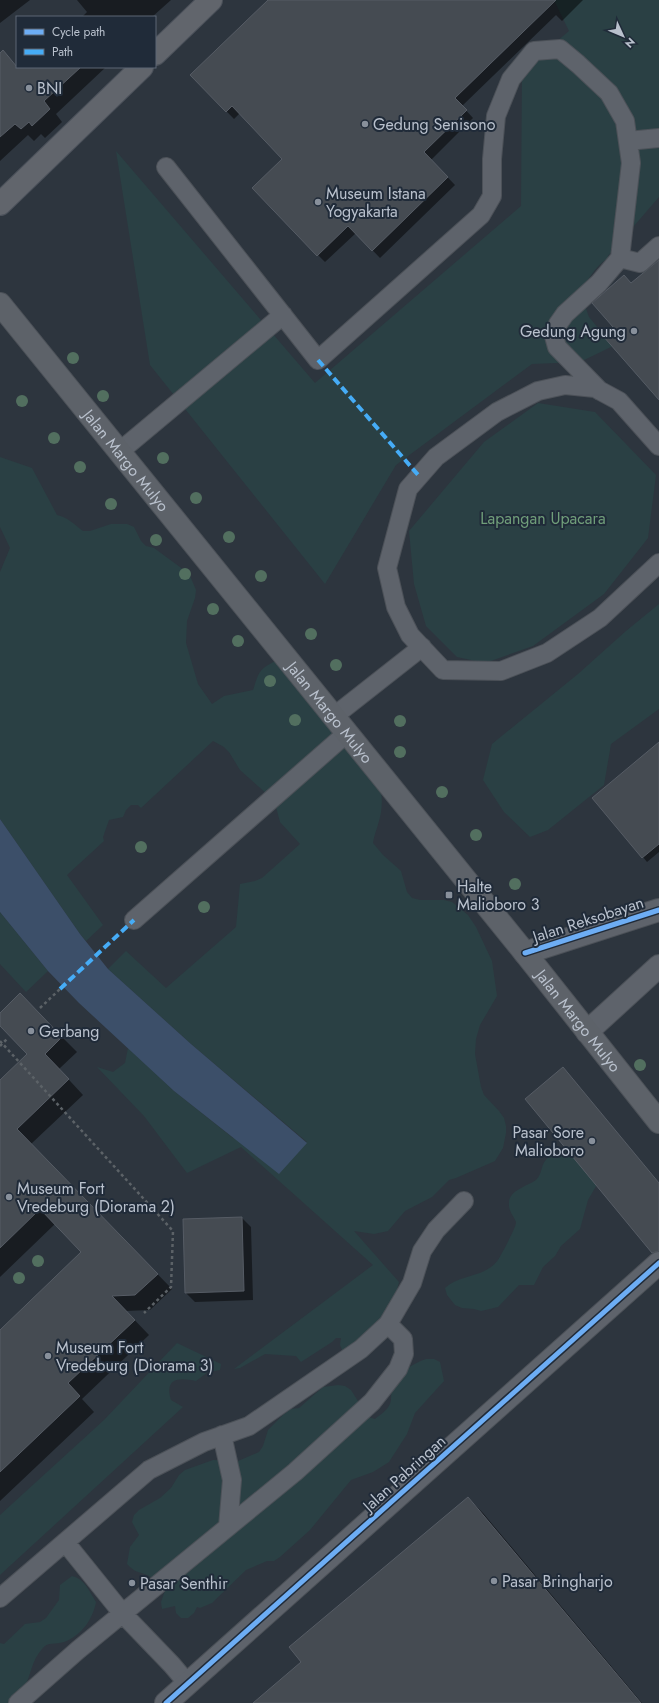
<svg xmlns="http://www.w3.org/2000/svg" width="659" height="1703" viewBox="0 0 659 1703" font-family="Jost,sans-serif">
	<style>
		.green { fill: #2a4044 }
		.water { fill: #3c4f69 }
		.shadow { fill: #0007 }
		.building { fill: #454b52; stroke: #565c65 }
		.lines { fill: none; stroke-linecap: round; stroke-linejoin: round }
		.service-casing { stroke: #4c5158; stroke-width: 20 }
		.minor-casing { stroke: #4c5158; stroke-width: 24 }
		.tertiary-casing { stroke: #4c5158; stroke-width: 24 }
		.secondary-casing { stroke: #4c5158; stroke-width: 24 }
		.primary-casing { stroke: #4b515a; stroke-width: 24 }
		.path { stroke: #5c6267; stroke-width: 2.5; stroke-dasharray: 3 3; stroke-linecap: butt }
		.service { stroke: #5e636b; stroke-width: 18 }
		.minor { stroke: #5e636b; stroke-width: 22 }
		.tertiary { stroke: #5e636b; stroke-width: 22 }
		.secondary { stroke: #5d6269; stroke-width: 22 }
		.primary { stroke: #61656c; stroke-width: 22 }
		.quiet { stroke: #46acf6; stroke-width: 4; stroke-dasharray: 8 4; stroke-linecap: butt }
		.cycleway-casing { stroke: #202b39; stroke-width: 8 }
		.cycleway { stroke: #6dadf4; stroke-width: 5 }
		.tree { fill: #526f5f }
		.poi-dot { fill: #88909b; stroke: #202b39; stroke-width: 1.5 }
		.labels { text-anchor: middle; stroke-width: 4; stroke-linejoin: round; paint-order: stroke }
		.poi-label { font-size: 16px; fill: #b9c1cd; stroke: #202b39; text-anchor: start }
		.street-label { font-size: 16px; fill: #b9c1cd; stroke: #202b39 }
		.park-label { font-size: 16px; fill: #709e7a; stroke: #202b39 }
	</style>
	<rect width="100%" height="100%" fill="#2d353e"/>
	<!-- green -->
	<path class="green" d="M554 0H659V197L608 256V259C598 262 586 283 580 292L589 317 613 346 580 362 532 364 396 465 325 584 150 365 116 151 315 383 521 206 522 71 569 31Z
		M538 403 595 412 656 475 648 538 604 594 533 646 485 663 457 657 426 626 414 584 409 531 484 442Z
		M0 457 32 468 57 515C67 517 75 525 83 531H90L111 524H127L134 527 141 541 146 546 154 548 184 570 190 576 196 590 195 598 187 621 186 643 198 684 212 704 224 696 253 690C259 673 258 669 276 661L380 787C383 798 382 811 379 821 377 829 374 835 373 843L383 855 401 871 407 892 412 898 420 900H444L452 902 468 915 476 927 492 961 497 996 480 1025 476 1039 475 1054 481 1087 484 1095 499 1111 504 1118 506 1126V1133L503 1148 495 1161 456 1178 449 1180 432 1197 405 1211 388 1231 374 1234 354 1231 399 1282 397 1290 399 1293 380 1323 343 1352 340 1345 341 1338H336L332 1342 301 1362 296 1356 265 1354 240 1368 234 1369 373 1265 241 1147 187 1173 144 1116 97 1067 113 1072 125 1063 128 1048 174 1091 233 1138 307 1142 191 1044 108 969 126 951 166 988 236 927 240 884 255 881 262 878 300 844 280 822 276 807 268 795 240 770 229 752 224 747 213 741 141 808 138 805H131L126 810 123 817 109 820 103 837 104 841 67 875 103 925 86 941 80 934 0 819V572L10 548 0 527Z
		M659 604V709L611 744 604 785 548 830 530 837 504 812 483 780 492 744 578 674 626 631Z
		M0 912 48 971 26 992 0 964Z
		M572 1149 599 1181 588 1200 580 1229 561 1246 555 1256 543 1267 534 1285H519L498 1307 481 1311 474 1309 462 1308 455 1305 447 1295 445 1288C460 1274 485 1278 498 1260 501 1255 517 1226 516 1222 514 1216 508 1211 509 1203 509 1190 528 1186 536 1180 543 1174 540 1163 549 1157 556 1153 565 1152 572 1149Z
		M177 1343 221 1364 220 1370 208 1372 196 1381C179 1377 164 1378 171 1400L183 1407 0 1575V1515L104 1420Z
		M426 1359H434L440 1362 444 1381 415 1413 407 1434 389 1462 373 1472 351 1480 310 1530 280 1557 274 1561H267L246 1570 212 1603 200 1608 197 1607 194 1613 188 1618H181L176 1613 175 1606 162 1609 161 1602 166 1588C160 1584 154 1578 147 1575 137 1571 136 1573 127 1564L130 1547 139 1535 132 1522 134 1515 139 1510 160 1498 171 1488 179 1475 185 1470 213 1460 238 1461 259 1452 263 1446 268 1430 284 1414 291 1409 299 1408 323 1387 338 1385 345 1386 351 1390 368 1417 375 1419C381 1414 390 1409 391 1400 391 1396 391 1391 393 1387 401 1372 411 1364 426 1359Z
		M72 1576C85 1579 89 1591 96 1602 93 1619 81 1636 64 1642 55 1645 48 1641 42 1649 31 1662 32 1672 25 1686 22 1692 17 1697 12 1703H0V1643L4 1644 25 1624 40 1622 46 1618 59 1600 60 1585Z"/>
	<!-- water -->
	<path class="water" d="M0 819 80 934 108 969 191 1044 307 1143 279 1174 174 1091 79 1003 48 971 0 912Z"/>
	<!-- shadow -->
	<path class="shadow" d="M0 0H30L0 23Z
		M77 0H171L152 17H82L87 12Z
		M280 0H583L562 21 556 15 462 106 473 118 431 160 455 185 380 258 356 233 325 262 318 255 284 159 240 113 234 119 191 75Z
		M3 52 17 67H106L56 114 62 122 45 138 41 134 34 141 28 135 0 161V54Z
		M659 743V852L647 862 643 857Z
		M20 995 77 1052 59 1069 83 1095 31 1144 172 1289 150 1310 126 1311 149 1335 82 1399 94 1412 0 1501V1331L82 1252 55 1224 0 1277V1081L29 1054 0 1024V1014Z
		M242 1218 251 1227 253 1300 195 1302 186 1293Z
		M468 1498 483 1513 642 1703H254L303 1662Z"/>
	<!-- building -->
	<path class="building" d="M268 0H556L455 98 467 110 424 152 448 177 372 251 348 226 317 256 252 188 282 159 232 106 226 112 190 75Z
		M3 50 17 67H81L44 101 50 109 32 126 29 122 21 129 15 124 0 137V53Z
		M659 260V400L603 336 613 327 592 303 624 275 631 283Z
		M659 742V844L642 858 592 798Z
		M20 993 62 1037 45 1054 69 1079 17 1129 158 1274 135 1295 112 1296 135 1320 68 1383 80 1396 0 1472V1330L81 1252 40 1209 0 1248V1080L27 1054 0 1026V1013Z
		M563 1067 659 1183V1251L652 1253 525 1099Z
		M242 1217 244 1291 185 1293 183 1219Z
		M468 1497 641 1703H253L301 1662 289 1647Z"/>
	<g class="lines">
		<defs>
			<path id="service" d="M628 141 659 138
				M166 167 318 360 481 215 492 196V159L496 116 511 79 534 51 560 49 578 64 609 93 625 121 631 163 620 258 599 283 565 314 558 324 554 336 557 347 600 391
				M620 258 640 263 659 246
				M659 446 619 401 595 388 565 385 538 391 497 412 436 457 408 489 387 568 396 607 410 635 443 670 501 671 547 653 600 618 659 563
				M119 452 283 315
				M333 717 422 647
				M134 920 347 733
				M222 1435 232 1480 228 1527
				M65 1542 123 1614 172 1665 188 1684
				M0 1598 149 1470 204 1442 249 1426 361 1349 388 1324 412 1283 422 1251 436 1230 464 1201
				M18 1703 78 1650 295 1472 372 1402 398 1369 404 1354 403 1339 388 1324"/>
			<path id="minor" d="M166 1703 659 1263"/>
			<path id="tertiary" d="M525 953 659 910
				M587 1032 659 966"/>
			<g id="secondary">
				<path id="s1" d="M0 304 525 953 659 1122"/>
			</g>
			<path id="primary" d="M155 54 211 0
				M0 204 142 67"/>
		</defs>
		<!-- service casing -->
		<use href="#service" class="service-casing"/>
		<!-- minor casing -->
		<use href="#minor" class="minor-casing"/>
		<!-- tertiary casing -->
		<use href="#tertiary" class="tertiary-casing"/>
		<!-- secondary casing -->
		<use href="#secondary" class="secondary-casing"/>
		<!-- primary casing -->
		<use href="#primary" class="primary-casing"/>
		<!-- path -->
		<path class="path" d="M40 1008 60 989
			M0 1041 173 1231 171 1287 144 1313
			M0 1046 7 1039"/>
		<!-- service -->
		<use href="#service" class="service"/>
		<!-- minor -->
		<use href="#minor" class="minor"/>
		<!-- tertiary -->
		<use href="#tertiary" class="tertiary"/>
		<!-- secondary -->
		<use href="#secondary" class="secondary"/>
		<!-- primary -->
		<use href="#primary" class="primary"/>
		<!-- quiet -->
		<path class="quiet" d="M318 360 419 476
			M60 989 134 920"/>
		<defs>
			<path id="cycleway" d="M525 953 659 910
				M166 1703 659 1263"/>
		</defs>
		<!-- cycleway casing -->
		<use href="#cycleway" class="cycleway-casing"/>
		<!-- cycleway -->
		<use href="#cycleway" class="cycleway"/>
	</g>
	<!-- trees -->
	<g class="tree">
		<circle cx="73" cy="358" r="6"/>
		<circle cx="103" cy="396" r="6"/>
		<circle cx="22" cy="401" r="6"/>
		<circle cx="54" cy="438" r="6"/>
		<circle cx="163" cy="458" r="6"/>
		<circle cx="80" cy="467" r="6"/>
		<circle cx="196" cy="498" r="6"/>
		<circle cx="111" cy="504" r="6"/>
		<circle cx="229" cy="537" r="6"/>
		<circle cx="156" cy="540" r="6"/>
		<circle cx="185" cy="574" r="6"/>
		<circle cx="261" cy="576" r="6"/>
		<circle cx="213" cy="609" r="6"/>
		<circle cx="311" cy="634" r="6"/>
		<circle cx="238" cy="641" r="6"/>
		<circle cx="336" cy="665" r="6"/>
		<circle cx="270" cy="681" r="6"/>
		<circle cx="295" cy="720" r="6"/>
		<circle cx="400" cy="721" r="6"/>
		<circle cx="400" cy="752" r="6"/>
		<circle cx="442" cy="792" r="6"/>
		<circle cx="476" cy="835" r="6"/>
		<circle cx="141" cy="847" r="6"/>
		<circle cx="515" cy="884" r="6"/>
		<circle cx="204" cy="907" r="6"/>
		<circle cx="640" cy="1065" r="6"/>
		<circle cx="38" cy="1261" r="6"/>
		<circle cx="19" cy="1278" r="6"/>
	</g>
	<!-- markers -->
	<g class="poi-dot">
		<circle cx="29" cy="88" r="4"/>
		<circle cx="365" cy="124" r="4"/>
		<circle cx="318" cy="202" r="4"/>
		<circle cx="634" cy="331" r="4"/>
		<rect x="445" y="891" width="8" height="8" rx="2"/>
		<circle cx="31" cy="1031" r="4"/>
		<circle cx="592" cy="1141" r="4"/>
		<circle cx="9" cy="1197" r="4"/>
		<circle cx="48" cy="1356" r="4"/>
		<circle cx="494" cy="1581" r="4"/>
		<circle cx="132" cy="1583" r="4"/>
	</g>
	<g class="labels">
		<!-- poi labels -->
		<g class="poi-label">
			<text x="37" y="94">BNI</text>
			<text x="373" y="130">Gedung Senisono</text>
			<text x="326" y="199">Museum Istana<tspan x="326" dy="18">Yogyakarta</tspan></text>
			<text x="626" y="337" text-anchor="end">Gedung Agung</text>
			<text x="457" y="892">Halte<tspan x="457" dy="18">Malioboro 3</tspan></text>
			<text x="39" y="1037">Gerbang</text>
			<text x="584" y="1138" text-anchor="end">Pasar Sore<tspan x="584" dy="18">Malioboro</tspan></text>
			<text x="17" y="1194">Museum Fort<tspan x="17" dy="18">Vredeburg (Diorama 2)</tspan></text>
			<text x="56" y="1353">Museum Fort<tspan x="56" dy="18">Vredeburg (Diorama 3)</tspan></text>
			<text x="502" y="1587">Pasar Bringharjo</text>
			<text x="140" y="1589">Pasar Senthir</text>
		</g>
		<!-- street labels -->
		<g class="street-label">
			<text dy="6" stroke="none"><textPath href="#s1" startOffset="201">Jalan Margo Mulyo</textPath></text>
			<text dy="6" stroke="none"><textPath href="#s1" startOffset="525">Jalan Margo Mulyo</textPath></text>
			<text transform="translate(588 919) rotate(-18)" y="6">Jalan Reksobayan</text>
			<text dy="6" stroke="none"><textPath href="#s1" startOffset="921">Jalan Margo Mulyo</textPath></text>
			<text transform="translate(404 1473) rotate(-42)" y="6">Jalan Pabringan</text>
		</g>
		<!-- park labels -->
		<g class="park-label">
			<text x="543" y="524">Lapangan Upacara</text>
		</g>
	</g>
	<!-- legend -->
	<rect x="16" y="16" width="140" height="52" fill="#202b39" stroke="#5d6774"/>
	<rect x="24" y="29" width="20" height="6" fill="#6dadf4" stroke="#5d6774"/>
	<text x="52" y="36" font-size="12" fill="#b9c1cd">Cycle path</text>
	<rect x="24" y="49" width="20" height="6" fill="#46acf6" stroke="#5d6774"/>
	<text x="52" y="56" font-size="12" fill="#b9c1cd">Path</text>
	<!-- north arrow -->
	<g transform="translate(623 36) rotate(134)" stroke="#202b39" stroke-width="3" paint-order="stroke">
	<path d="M0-3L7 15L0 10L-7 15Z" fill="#b9c1cd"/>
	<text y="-6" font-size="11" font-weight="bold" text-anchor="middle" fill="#b9c1cd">N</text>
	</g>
</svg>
